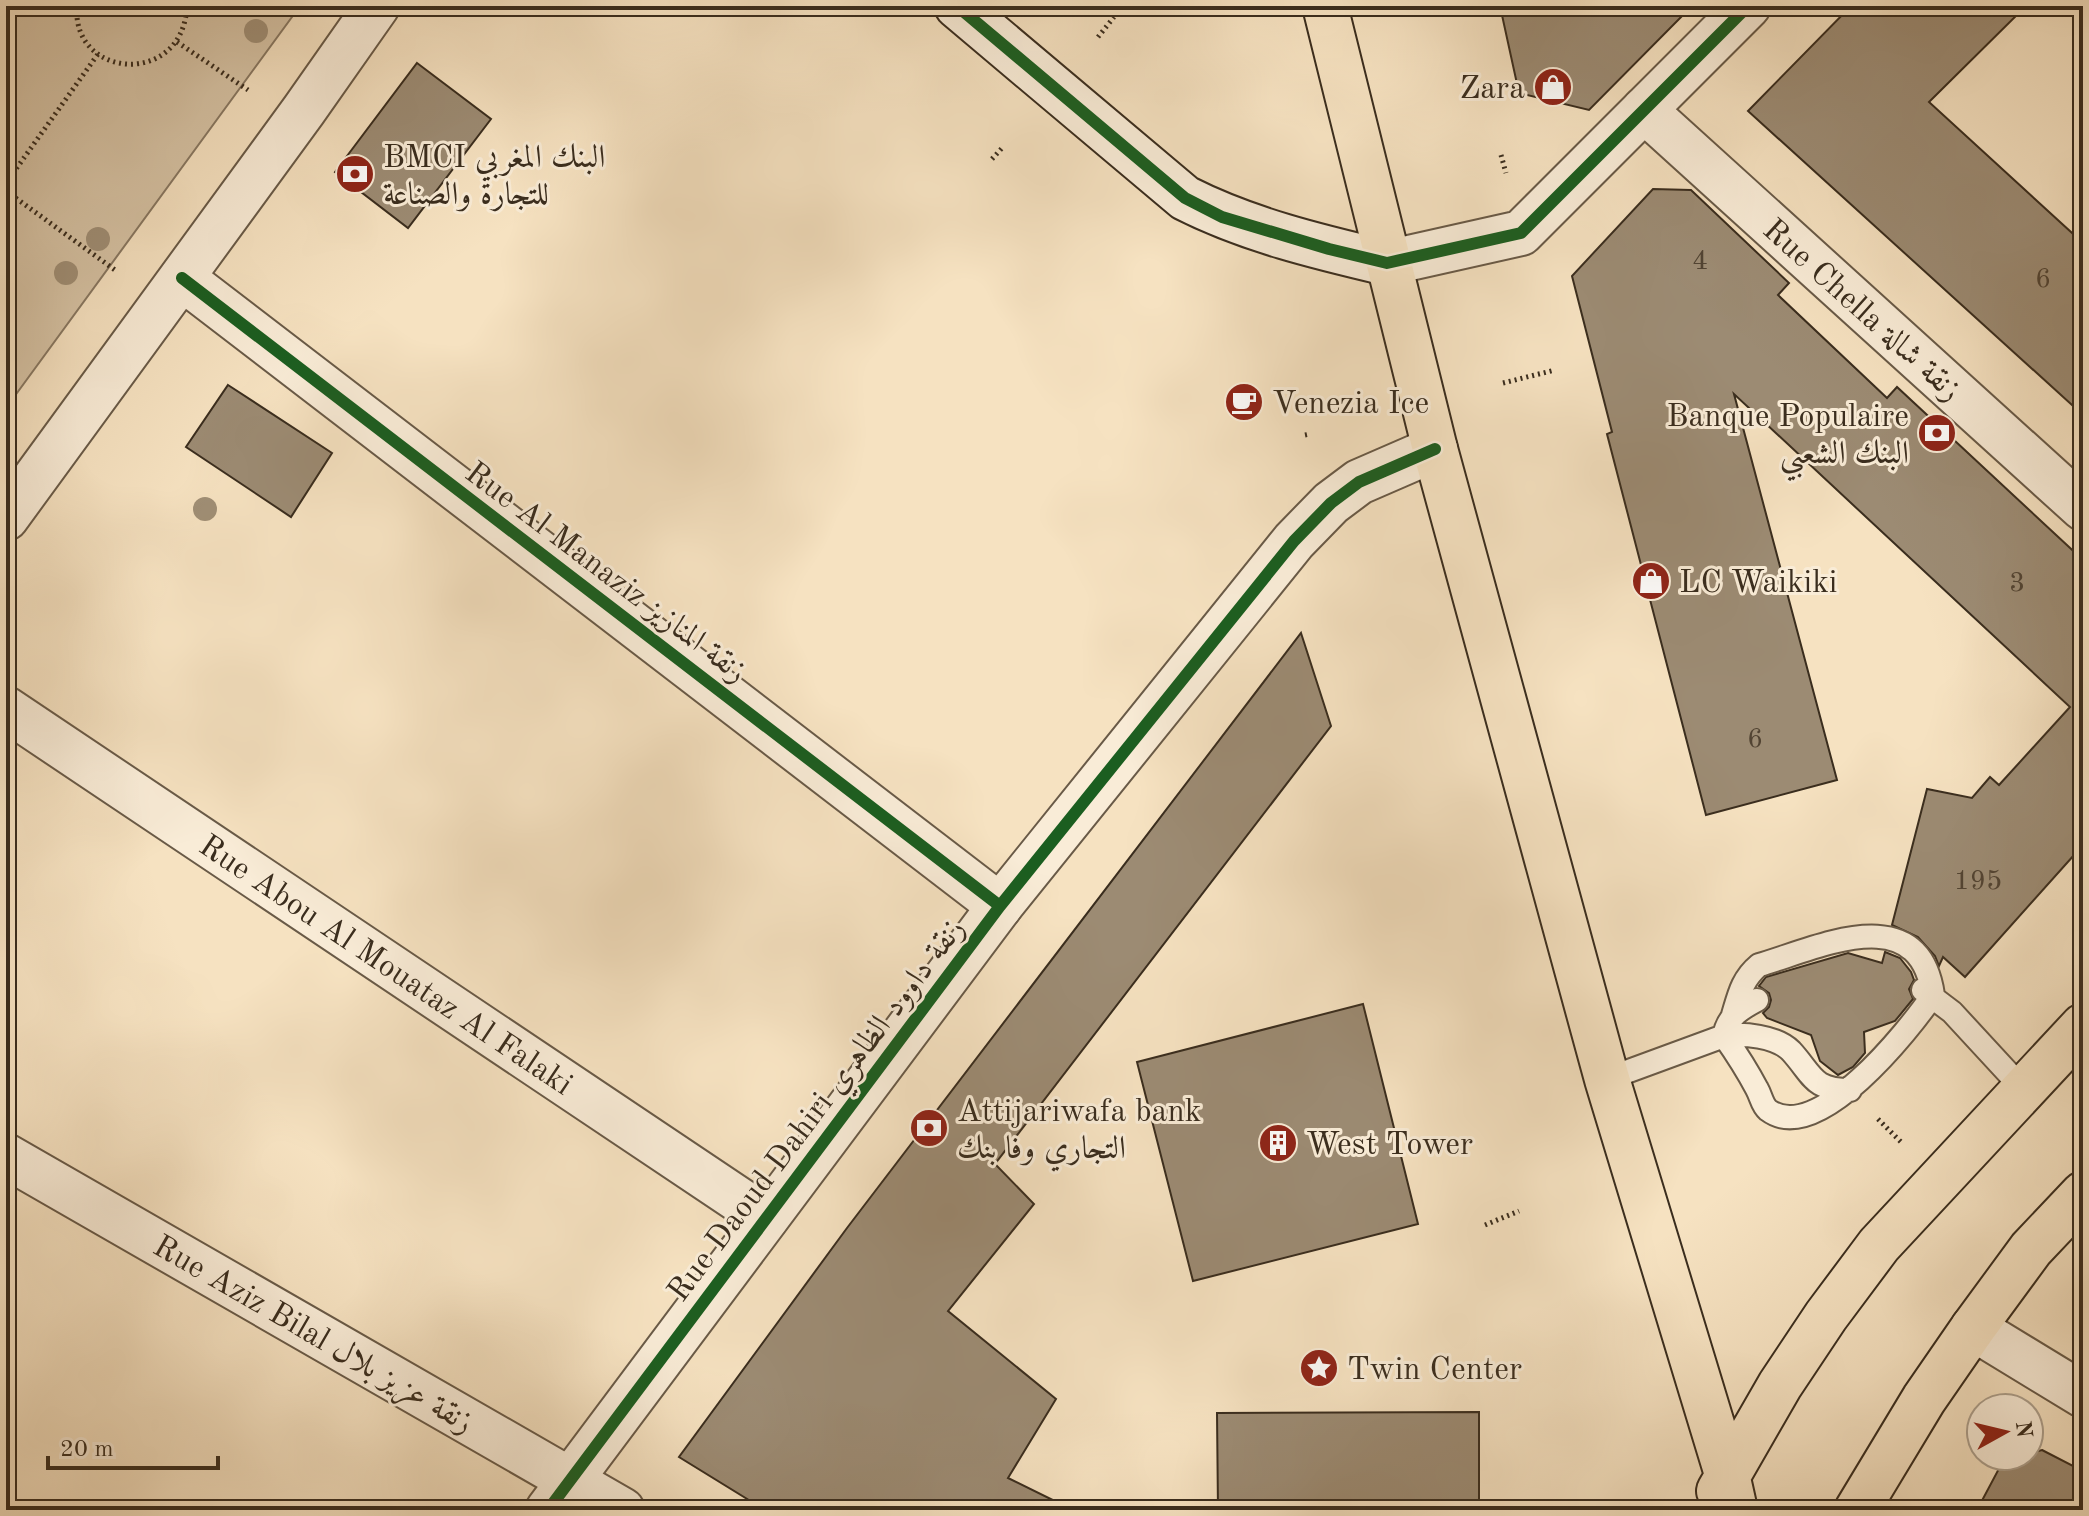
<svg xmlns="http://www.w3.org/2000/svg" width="2089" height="1516" viewBox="0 0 2089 1516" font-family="'Old Standard TT',Amiri,serif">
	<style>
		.green { fill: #d6c3a5; stroke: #887862; stroke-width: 2 }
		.building { fill: #9c8b73; stroke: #3a2d1e; stroke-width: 2 }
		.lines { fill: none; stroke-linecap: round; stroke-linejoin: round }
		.lane-casing { stroke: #695a47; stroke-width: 26 }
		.street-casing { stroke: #695a47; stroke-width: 48 }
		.secondary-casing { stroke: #3a2d1e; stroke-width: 48 }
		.primary-casing { stroke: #3a2d1e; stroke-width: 48 }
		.path { stroke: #3a2d1e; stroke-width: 5; stroke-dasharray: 2 4; stroke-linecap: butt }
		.lane { stroke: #f9ecd7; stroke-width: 22 }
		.street { stroke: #f9ecd7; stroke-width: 44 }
		.secondary { stroke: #f9ecd7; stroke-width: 44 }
		.primary { stroke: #f6e2c1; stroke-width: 44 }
		.cycleway-casing { stroke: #f9ecd7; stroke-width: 17 }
		.cycleway { stroke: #1b5e20; stroke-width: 12 }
		.tree { fill: #a08f76 }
		.labels { text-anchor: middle; stroke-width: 6; stroke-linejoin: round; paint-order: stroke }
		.number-label { font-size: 28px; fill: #524433 }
		.poi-label { font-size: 32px; fill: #3a2d1e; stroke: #f9ecd7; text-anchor: start }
		.street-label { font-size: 32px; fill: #3a2d1e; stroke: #f9ecd7 }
	</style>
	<rect width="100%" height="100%" fill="#f6e2c1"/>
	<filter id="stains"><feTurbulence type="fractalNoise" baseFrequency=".0025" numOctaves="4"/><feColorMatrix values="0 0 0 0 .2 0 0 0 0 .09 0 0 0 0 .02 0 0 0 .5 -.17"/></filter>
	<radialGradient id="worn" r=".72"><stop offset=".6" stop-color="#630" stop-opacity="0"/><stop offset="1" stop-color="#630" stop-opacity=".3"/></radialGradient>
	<!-- green -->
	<path class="green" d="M6 6H300L6 408Z"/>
	<!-- building -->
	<path class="building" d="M1500 6H1692L1589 110 1519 93Z
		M1851 6H2026L1929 102 2083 243V415L1748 111Z
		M417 63 491 119 408 228 335 172Z
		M1653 189 1691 190 1789 283 1778 295 1887 398 1897 387 2083 560V845L1965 977 1943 957 1939 966 1935 956 1918 937 1892 925 1927 789 1972 798 1990 777 1999 785 2070 707 1734 394 1837 780 1706 815 1607 434 1612 432 1572 276Z
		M228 385 332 453 291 517 186 447Z
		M1301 633 1331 726 995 1164 1034 1204 948 1311 1056 1399 1008 1478 1073 1510H765L679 1457 847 1228Z
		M1885 952 1900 958 1911 972 1914 980 1909 989 1913 999 1895 1021 1864 1032 1865 1053 1853 1067 1838 1075 1820 1061 1811 1035 1767 1018 1763 1013 1769 1007 1771 1000 1769 993 1759 986 1766 977 1848 953 1882 963Z
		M1363 1004 1418 1224 1193 1281 1137 1062Z
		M1479 1412V1510H1218L1217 1413Z
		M2042 1450 2083 1471V1510H1977L2003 1461Z"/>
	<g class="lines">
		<defs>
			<path id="lane" d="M1923 990 1952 1012 2024 1090
				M1733 1015C1739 995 1742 979 1759 965 1818 948 1919 897 1933 995 1909 1030 1817 1147 1768 1110 1762 1105 1761 1096 1757 1089 1747 1070 1736 1053 1724 1036 1728 1016 1740 1009 1757 1000
				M1607 1079 1724 1036C1743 1033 1776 1036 1791 1051 1813 1075 1812 1090 1850 1090"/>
			<g id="street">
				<path d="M1644 110 2083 508"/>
				<path d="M1387 263 1521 233 1748 6"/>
				<path d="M182 278 1000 906"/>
				<path d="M6 518 304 110 377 6"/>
				<path id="s1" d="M6 709 766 1218"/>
				<path d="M6 1156 622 1510"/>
				<path d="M1973 1328 2083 1395"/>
				<path d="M548 1510 1000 906 1294 541 1331 503 1359 482 1435 449"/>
			</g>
			<path id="secondary" d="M957 6 1185 198C1248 230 1319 247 1387 263"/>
			<path id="primary" d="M1325 6 1435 449 1607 1079 1727 1474 1735 1510
				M1719 1491 1780 1385 1826 1316 1879 1245 2083 1026
				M1857 1510 1924 1399 1973 1328 2031 1249 2083 1194"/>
		</defs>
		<!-- lane casing -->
		<use href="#lane" class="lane-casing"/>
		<!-- street casing -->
		<use href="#street" class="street-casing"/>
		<!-- secondary casing -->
		<use href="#secondary" class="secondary-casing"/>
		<!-- primary casing -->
		<use href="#primary" class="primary-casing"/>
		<!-- path -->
		<path class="path" d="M77 6C71 79 183 88 187 6
			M1098 37 1114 17
			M177 42 248 90
			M1501 155 1506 173
			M992 159 1003 147
			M6 183 98 54
			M6 191 115 270
			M1503 383 1555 370
			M1305 435 1310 434
			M1878 1119 1902 1143
			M1485 1225 1519 1211"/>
		<!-- lane -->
		<use href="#lane" class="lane"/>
		<!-- street -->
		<use href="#street" class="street"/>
		<!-- secondary -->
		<use href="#secondary" class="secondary"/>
		<!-- primary -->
		<use href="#primary" class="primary"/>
		<defs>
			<path id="cycleway" d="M957 6 1185 198 1222 217 1329 249 1387 263 1521 233 1748 6
				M182 278 1000 906
				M548 1510 1000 906 1294 541 1331 503 1359 482 1435 449"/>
		</defs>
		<!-- cycleway casing -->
		<use href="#cycleway" class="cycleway-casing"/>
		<!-- cycleway -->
		<use href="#cycleway" class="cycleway"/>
	</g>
	<!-- trees -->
	<g class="tree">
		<circle cx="256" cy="31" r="12"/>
		<circle cx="98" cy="239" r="12"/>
		<circle cx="66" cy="273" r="12"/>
		<circle cx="205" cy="509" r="12"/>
	</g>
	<!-- icons -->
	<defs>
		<symbol id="shop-disc" viewBox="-11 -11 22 22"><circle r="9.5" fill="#8f2418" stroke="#f9ecd7"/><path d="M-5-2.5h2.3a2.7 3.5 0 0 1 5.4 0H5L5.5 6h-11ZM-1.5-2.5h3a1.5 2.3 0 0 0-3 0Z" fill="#fff"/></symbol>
		<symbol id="bank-disc" viewBox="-11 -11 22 22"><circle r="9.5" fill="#8f2418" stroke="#f9ecd7"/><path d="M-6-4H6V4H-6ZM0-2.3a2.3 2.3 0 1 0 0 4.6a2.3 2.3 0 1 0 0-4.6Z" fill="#fff"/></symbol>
		<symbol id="cafe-disc" viewBox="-11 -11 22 22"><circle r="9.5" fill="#8f2418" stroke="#f9ecd7"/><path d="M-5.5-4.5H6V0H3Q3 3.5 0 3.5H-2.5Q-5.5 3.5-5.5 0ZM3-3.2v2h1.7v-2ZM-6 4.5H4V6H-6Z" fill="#fff"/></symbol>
		<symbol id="building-disc" viewBox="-11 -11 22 22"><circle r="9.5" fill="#8f2418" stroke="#f9ecd7"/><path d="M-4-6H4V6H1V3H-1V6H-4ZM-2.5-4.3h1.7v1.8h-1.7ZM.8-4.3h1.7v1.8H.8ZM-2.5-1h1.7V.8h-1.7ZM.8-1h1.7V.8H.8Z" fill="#fff"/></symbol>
		<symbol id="sight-disc" viewBox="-11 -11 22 22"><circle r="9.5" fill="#8f2418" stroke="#f9ecd7"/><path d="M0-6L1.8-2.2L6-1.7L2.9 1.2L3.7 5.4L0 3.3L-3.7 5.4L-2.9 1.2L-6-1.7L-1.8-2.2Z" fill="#fff"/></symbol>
	</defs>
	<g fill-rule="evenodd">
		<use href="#shop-disc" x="1531" y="65" width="44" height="44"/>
		<use href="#bank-disc" x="333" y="152" width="44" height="44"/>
		<use href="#cafe-disc" x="1222" y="380" width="44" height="44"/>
		<use href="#bank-disc" x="1915" y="411" width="44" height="44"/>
		<use href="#shop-disc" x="1629" y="559" width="44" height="44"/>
		<use href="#bank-disc" x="907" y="1106" width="44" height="44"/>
		<use href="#building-disc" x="1256" y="1121" width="44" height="44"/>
		<use href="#sight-disc" x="1297" y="1346" width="44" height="44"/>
	</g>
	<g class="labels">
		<!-- number labels -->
		<g class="number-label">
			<text x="1700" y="269">4</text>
			<text x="2043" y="287">6</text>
			<text x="2017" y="591">3</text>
			<text x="1755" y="747">6</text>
			<text x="1978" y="889">195</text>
		</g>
		<!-- poi labels -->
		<g class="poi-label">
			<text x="1525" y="98" text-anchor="end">Zara</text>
			<text x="383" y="167">BMCI البنك المغربي<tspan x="383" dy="37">للتجارة والصناعة</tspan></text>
			<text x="1272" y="413">Venezia Ice</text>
			<text x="1909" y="426" text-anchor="end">Banque Populaire<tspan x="1909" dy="37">البنك الشعبي</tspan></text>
			<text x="1679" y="592">LC Waikiki</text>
			<text x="957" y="1121">Attijariwafa bank<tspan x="957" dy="37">التجاري وفا بنك</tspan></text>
			<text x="1306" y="1154">West Tower</text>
			<text x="1347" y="1379">Twin Center</text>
		</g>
		<!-- street labels -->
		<g class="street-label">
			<text transform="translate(1863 309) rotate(42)" y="11">Rue Chella زنقة شالة</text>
			<text transform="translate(607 571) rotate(37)" y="11">Rue Al Manaziz زنقة المنازيز</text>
			<text dy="11" stroke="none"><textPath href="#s1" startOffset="458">Rue Abou Al Mouataz Al Falaki</textPath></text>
			<text transform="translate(815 1109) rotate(-53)" y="11">Rue Daoud Dahiri زنقة داوود الظاهري</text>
			<text transform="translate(314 1333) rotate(30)" y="11">Rue Aziz Bilal زنقة عزيز بلال</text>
		</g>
	</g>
	<!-- margin -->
	<rect width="2089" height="1516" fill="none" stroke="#f6e2c1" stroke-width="32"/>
	<rect x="8" y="8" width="2073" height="1500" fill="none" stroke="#3a2d1e" stroke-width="4"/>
	<rect x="16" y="16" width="2057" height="1484" fill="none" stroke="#3a2d1e" stroke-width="2"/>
	<!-- north arrow -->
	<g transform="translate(2005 1432) rotate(82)"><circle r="38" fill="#f9ecd7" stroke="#ada08d" stroke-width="2"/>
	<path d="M0-6L14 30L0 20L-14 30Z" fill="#8f2418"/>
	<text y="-12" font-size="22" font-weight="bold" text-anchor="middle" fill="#3a2d1e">N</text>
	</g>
	<!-- scale -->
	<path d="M48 1456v12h170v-12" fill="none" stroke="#3a2d1e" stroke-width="4"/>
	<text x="60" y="1456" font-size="24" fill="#3a2d1e" stroke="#f9ecd7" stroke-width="6" paint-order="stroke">20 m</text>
	<rect width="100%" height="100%" filter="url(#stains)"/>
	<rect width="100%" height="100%" fill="url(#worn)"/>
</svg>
